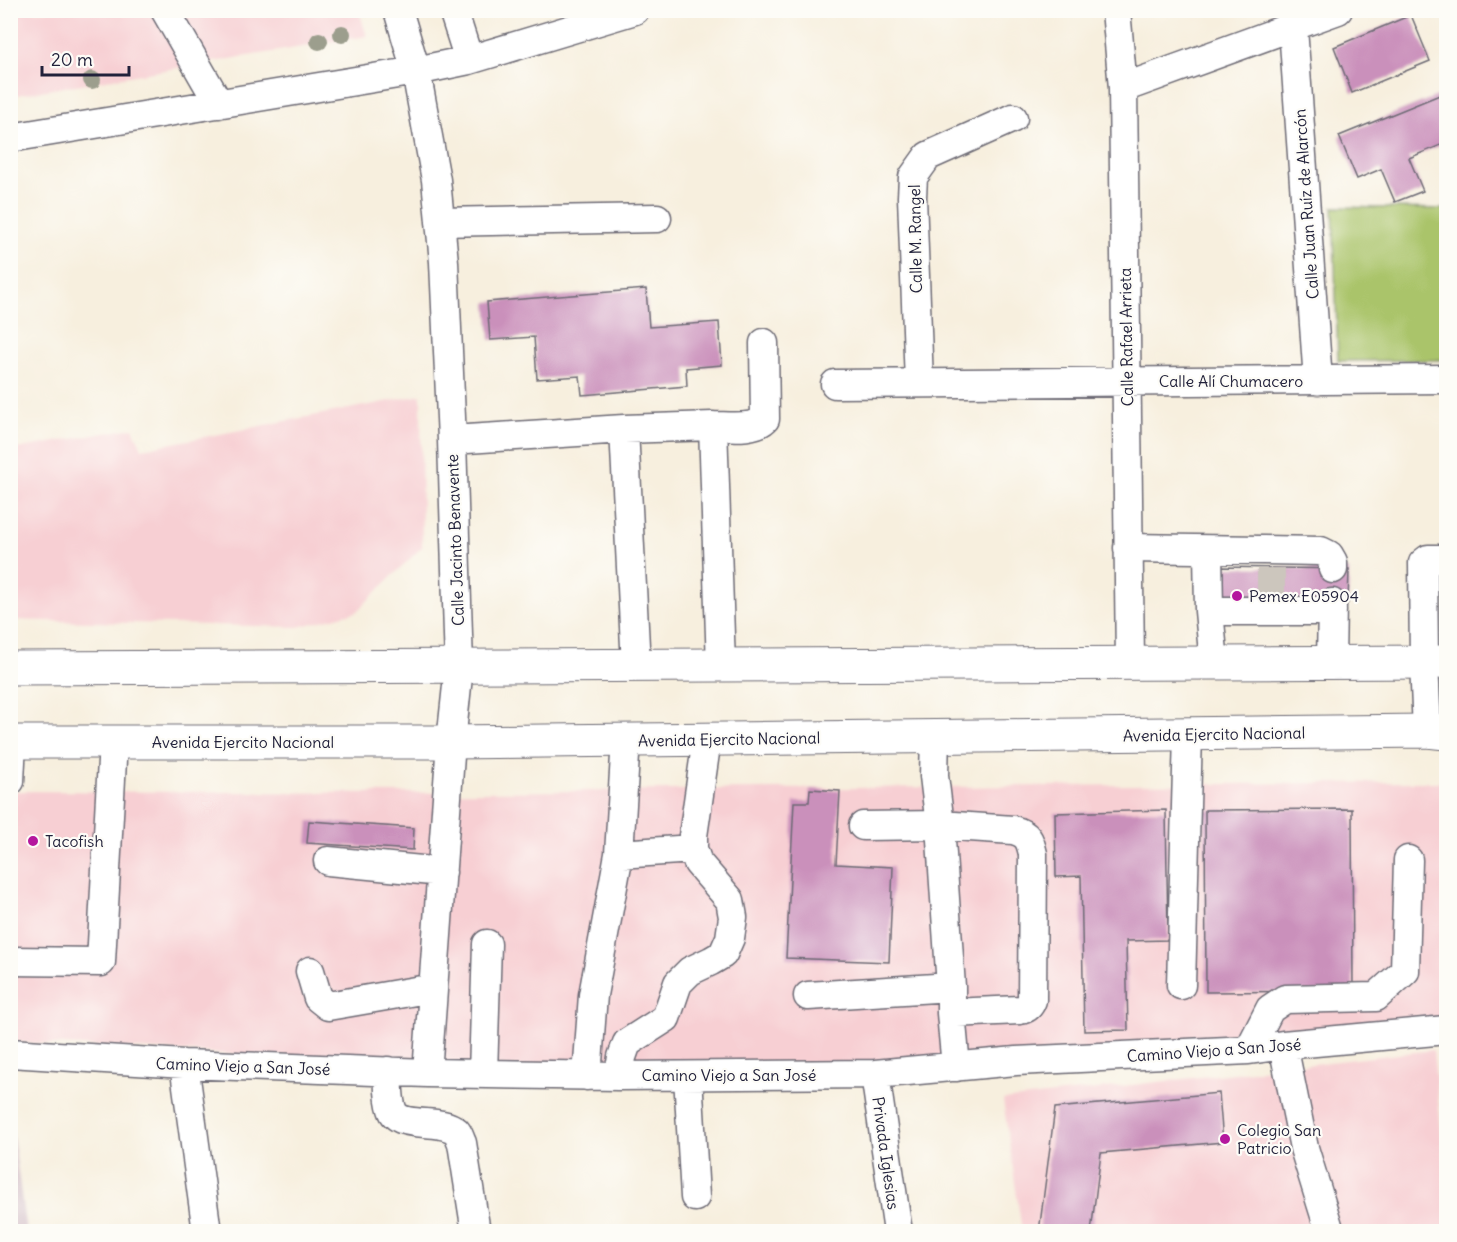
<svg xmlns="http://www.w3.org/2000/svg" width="1457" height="1242" viewBox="0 0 1457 1242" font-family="Delius,sans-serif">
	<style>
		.built { fill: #f7cfd3 }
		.industrial { fill: #d2bdc7 }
		.green { fill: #aac46a; stroke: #667352; stroke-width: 1.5 }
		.building { fill: #ca90bb }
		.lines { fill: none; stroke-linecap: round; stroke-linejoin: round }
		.minor-tunnel { stroke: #ccc6bd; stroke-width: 28; stroke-dasharray: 28 14; stroke-linecap: butt }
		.minor-casing { stroke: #6d6a74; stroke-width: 31 }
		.major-casing { stroke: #6d6a74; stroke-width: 35 }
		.minor { stroke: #fff; stroke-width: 28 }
		.major { stroke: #fff; stroke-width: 33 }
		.tree { fill: #9c9e8d }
		.poi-dot { fill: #b5179e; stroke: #fdfcf7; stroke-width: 2 }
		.labels { text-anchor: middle; stroke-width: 4.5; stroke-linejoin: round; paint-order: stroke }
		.street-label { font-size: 16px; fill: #22223b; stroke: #fdfcf7 }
		.poi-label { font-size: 16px; fill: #22223b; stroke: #fdfcf7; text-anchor: start }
	</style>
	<rect width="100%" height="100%" fill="#fdfcf7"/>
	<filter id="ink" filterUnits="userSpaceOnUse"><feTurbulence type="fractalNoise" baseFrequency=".0167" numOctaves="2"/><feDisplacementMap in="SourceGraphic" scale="12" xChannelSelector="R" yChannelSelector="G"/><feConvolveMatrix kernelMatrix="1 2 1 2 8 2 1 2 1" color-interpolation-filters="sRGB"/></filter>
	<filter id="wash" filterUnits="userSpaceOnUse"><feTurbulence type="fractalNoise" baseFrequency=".008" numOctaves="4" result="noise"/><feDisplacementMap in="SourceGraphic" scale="24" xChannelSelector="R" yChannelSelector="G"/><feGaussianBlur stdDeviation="1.35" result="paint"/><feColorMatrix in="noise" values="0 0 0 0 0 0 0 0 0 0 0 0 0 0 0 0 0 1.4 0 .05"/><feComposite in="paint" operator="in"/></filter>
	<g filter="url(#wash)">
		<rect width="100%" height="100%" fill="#f7efde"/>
		<!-- built -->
		<path class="built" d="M11 11H359L367 36 11 96Z
			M421 395 422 547 356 612 298 627 11 620V450L133 428 142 449Z
			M1414 782H1446V1036L724 1073 427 1065 11 1042V791L400 793Z
			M1433 1050 1446 1178V1231H1022L1003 1100Z"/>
		<!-- industrial -->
		<path class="industrial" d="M11 1120 26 1231H11Z"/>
		<!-- green -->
		<path class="green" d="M1333 207 1446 209V360L1338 361Z"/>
		<g id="blocks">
			<!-- building -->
			<path class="building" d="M1411 15 1430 61 1352 93 1334 47Z
				M1442 94 1446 105V143L1409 158 1423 191 1395 202 1381 169 1357 179 1339 136Z
				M646 289 649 327 719 322 722 365 686 368 687 386 582 395 580 376 537 379 534 337 490 340 487 302Z
				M1220 567 1349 569 1348 603 1219 601Z
				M810 789 840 791 836 864 893 867 889 962 786 958 794 802H809Z
				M1352 809 1353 991 1206 992 1205 810Z
				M1166 810 1168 940 1126 941 1128 1030 1084 1031 1081 876 1056 877 1055 813Z
				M309 821 414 828 413 850 307 843Z
				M1219 1093 1223 1142 1101 1153 1091 1232H1039L1055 1108Z"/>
		</g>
	</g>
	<g filter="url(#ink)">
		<use href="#blocks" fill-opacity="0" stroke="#6d6a74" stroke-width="1.5"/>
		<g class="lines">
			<!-- minor-tunnel -->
			<path class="minor-tunnel" d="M1271 568V602"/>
			<defs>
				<path id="minor" d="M165 10 219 104
					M398 10 416 71 436 180 444 262 452 440 459 667 451 742 427 1073
					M453 10 469 60
					M1116 10 1123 88 1130 663
					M1293 28 1318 381
					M1123 88 1338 10
					M10 138 416 71 469 60 635 10
					M440 222 657 218
					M919 383 912 197 913 177 928 156 1013 118
					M835 384 1446 379
					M452 440 624 429
					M1128 548 1321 551 1329 555 1333 562V569
					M1208 550 1209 611 1214 663
					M1209 611H1332
					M1331 663 1332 603
					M636 666 624 429 713 426
					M721 666 713 426C728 426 754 430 765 419L764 343
					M1427 731 1424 662 1423 563 1428 559H1446
					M935 736 934 776 940 825 951 987V1013L956 1067
					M10 781 12 742
					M863 826 940 825 1013 830C1028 834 1030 840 1033 854L1032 1000C1030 1006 1026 1009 1020 1010L951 1013
					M619 854 693 849
					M328 861 442 872
					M10 961 101 962 113 742
					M310 971 318 998 328 1006 433 988
					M1181 985 1188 734
					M808 996 951 987
					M1283 1045 1304 1148 1330 1232
					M1249 1050 1270 1009 1285 999 1376 997 1405 971 1408 860
					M10 1053 184 1064 427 1073 619 1076 875 1074 1016 1061 1249 1050 1283 1045 1446 1030
					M184 1064 207 1232
					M388 1071C389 1083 388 1098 392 1109 398 1130 440 1117 456 1131 459 1134 460 1139 462 1143L476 1232
					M483 1074 487 944
					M875 1074 898 1232
					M587 1076 593 995 619 854 626 739
					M619 1076 622 1057 627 1043 666 1018 678 983 690 971 711 961 723 954 730 938 733 917 730 900 698 863 693 849V836L707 739
					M688 1076 695 1197"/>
				<path id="major" d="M10 668 1446 662
					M10 742H451L1427 731 1446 733"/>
			</defs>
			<!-- minor casing -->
			<use href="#minor" class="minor-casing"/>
			<!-- major casing -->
			<use href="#major" class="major-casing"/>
			<!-- minor -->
			<use href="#minor" class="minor"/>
			<!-- major -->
			<use href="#major" class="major"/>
		</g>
		<!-- trees -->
		<g class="tree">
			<circle cx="342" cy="34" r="9"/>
			<circle cx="319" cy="41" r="9"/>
			<circle cx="92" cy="80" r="9"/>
		</g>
	</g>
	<!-- markers -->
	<g class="poi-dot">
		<circle cx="1237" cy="596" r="6"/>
		<circle cx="33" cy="841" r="6"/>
		<circle cx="1225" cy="1139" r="6"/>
	</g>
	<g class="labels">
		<!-- street labels -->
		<g class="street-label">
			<text transform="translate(1306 204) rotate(-94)" y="6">Calle Juan Ruíz de Alarcón</text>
			<text transform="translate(915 239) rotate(-91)" y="6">Calle M. Rangel</text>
			<text transform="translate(1126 337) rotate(-91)" y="6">Calle Rafael Arrieta</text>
			<text x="1231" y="387">Calle Alí Chumacero</text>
			<text transform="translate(455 540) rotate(-92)" y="6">Calle Jacinto Benavente</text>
			<text transform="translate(1214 734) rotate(-1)" y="6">Avenida Ejercito Nacional</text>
			<text transform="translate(729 739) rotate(-1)" y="6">Avenida Ejercito Nacional</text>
			<text x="243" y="748">Avenida Ejercito Nacional</text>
			<text transform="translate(1214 1050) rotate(-4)" y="6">Camino Viejo a San José</text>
			<text transform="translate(243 1066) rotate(2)" y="6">Camino Viejo a San José</text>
			<text x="729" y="1081">Camino Viejo a San José</text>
			<text transform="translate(886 1153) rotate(82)" y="6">Privada Iglesias</text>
		</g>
		<!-- poi labels -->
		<g class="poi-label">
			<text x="1249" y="602">Pemex E05904</text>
			<text x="45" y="847">Tacofish</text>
			<text x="1237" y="1136">Colegio San<tspan x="1237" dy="18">Patricio</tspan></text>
		</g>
	</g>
	<!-- margin -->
	<rect width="1457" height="1242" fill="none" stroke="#fdfcf7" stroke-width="36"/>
	<!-- scale -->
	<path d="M42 66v9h87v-9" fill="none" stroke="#22223b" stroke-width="3"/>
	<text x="51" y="66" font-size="18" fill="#22223b" stroke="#fdfcf7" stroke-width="4.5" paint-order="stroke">20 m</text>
</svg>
